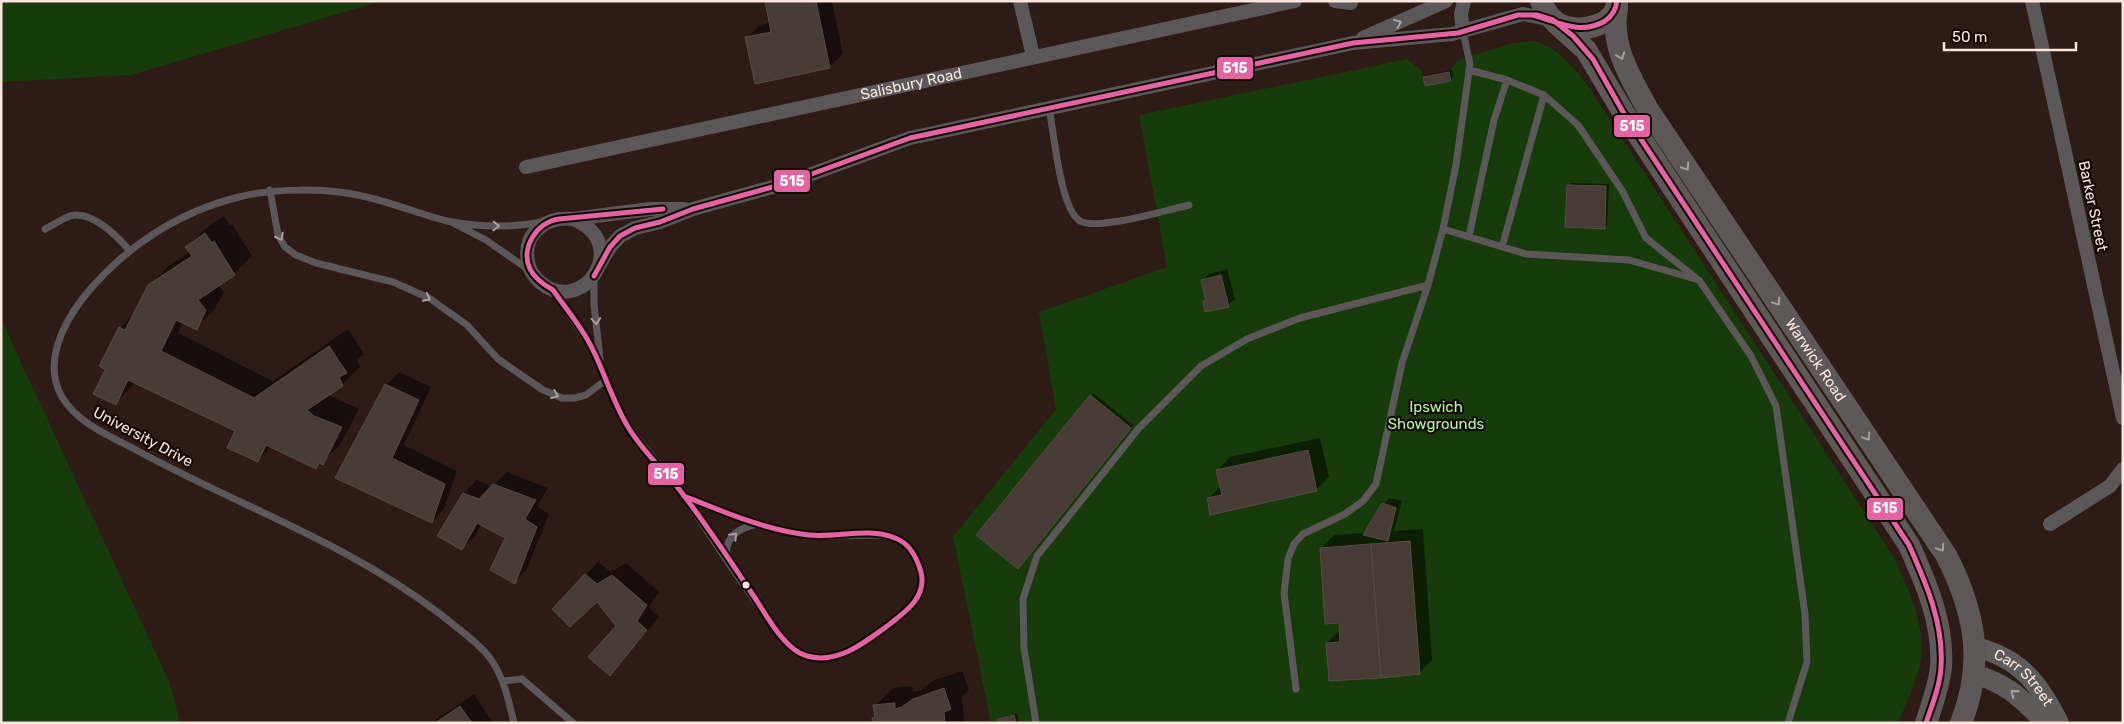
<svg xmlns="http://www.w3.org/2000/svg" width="2124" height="724" viewBox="0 0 2124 724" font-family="Rubik,sans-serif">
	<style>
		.green { fill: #173b0a }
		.shadow { fill: #0007 }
		.building { fill: #483c36; stroke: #584a44 }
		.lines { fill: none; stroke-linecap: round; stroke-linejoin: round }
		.service { stroke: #5c585a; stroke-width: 7 }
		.minor { stroke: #5c585a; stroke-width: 14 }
		.secondary { stroke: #5f5b5b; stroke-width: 20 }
		.primary { stroke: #5f5858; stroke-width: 22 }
		.bus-1-casing { stroke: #140804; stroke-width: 9 }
		.bus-1 { stroke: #e463a4; stroke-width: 5 }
		.oneway { stroke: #ab9f9c }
		.oneway2 { stroke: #ac9f9b }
		.oneway3 { stroke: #aca09c }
		.bus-dot { fill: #fae6de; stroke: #140804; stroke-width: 2 }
		.labels { text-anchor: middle; stroke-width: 4.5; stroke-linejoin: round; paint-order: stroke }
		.street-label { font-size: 15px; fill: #fae6de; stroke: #140804 }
		.park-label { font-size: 15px; fill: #adf99c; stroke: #140804 }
		.line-badge { stroke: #140804; stroke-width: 2 }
		.badge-label { font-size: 14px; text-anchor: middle; font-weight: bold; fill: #fff }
	</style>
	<rect width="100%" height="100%" fill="#2c1c15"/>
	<!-- green -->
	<path class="green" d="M1 1H382L131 75 1 82Z
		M1534 41C1560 50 1570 63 1586 83L1894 558C1909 592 1929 630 1919 669 1914 687 1905 705 1898 723H991L953 537 1056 409 1039 312 1167 267 1139 115 1407 59 1422 71 1423 77 1449 72 1458 60 1513 43Z
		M1 319 170 684 180 723H1Z"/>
	<!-- shadow -->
	<path class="shadow" d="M766 1H832L843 54 830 66 756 82 747 37 760 25 771 22Z
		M1452 70 1453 77 1450 80 1424 77 1427 75Z
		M1571 183 1609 184 1607 225 1604 228 1568 186Z
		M224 216 230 226 232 224 252 256 234 274 218 285 224 292 214 310 196 328 183 322 178 333 273 381 348 329 364 354 357 360 360 367 342 385 328 395 359 409 340 445 316 467 272 447 257 461 237 430 135 382 116 403 107 369 120 328 136 312 149 286 167 267 190 252 187 247 205 229Z
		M1227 269 1235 299 1228 305 1204 302 1207 299 1203 280 1209 274Z
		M399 372 431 387 404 445 457 471 444 509 432 522 336 477 386 385Z
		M1093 393 1133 425 1020 564 1091 396Z
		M1320 438 1329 477 1316 490 1208 499 1221 486 1218 470 1230 457Z
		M507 472 548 488 537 506 549 514 527 569 515 582 507 537 481 524 475 536 462 548 439 536 464 493 477 480 492 487Z
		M1390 498 1402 501 1394 531 1423 529 1432 660 1419 673 1327 643 1340 630 1321 548 1334 535 1365 533 1383 504Z
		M598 562 611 572 626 563 659 592 649 607 659 617 610 674 618 626 586 575Z
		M962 671 969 690 962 697 964 723H874L876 717 875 706 893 688 912 686 913 692 921 690 932 681Z
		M474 694 493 723H431Z
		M1017 713 1019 723H999L998 720 1001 717Z"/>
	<!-- building -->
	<path class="building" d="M765 1H816L830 68 755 84 745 37 771 32Z
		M1449 72 1451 81 1425 86 1423 77Z
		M1567 185 1606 186 1605 229 1565 227Z
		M205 233 212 243 214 241 235 275 198 300 206 310 197 330 176 320 161 351 254 398 329 346 347 373 339 377 343 386 307 410 314 416 342 427 323 465 319 463 316 469 266 445 258 462 227 448 235 431 128 380 116 405 93 394 105 370 99 366 119 327 125 330 148 285 192 256 185 247Z
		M1221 275 1229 307 1205 312 1203 301H1206L1201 280Z
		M385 384 419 400 392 458 445 484 432 523 335 478Z
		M1090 395 1131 428 1018 569 976 535Z
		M1308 450 1317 491 1210 515 1207 498 1222 495 1216 470Z
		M493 484 536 500 525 519 537 527 515 584 490 570 505 538 477 523 462 550 437 536 463 493 479 499Z
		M1382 503 1396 508 1388 541 1363 535Z
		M1410 541 1420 674 1381 678 1371 544Z
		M1371 544 1381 678 1329 681 1326 643 1340 642 1339 623 1325 624 1320 548Z
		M585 574 597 584 612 575 647 605 637 621 647 630 610 676 588 657 616 626 597 602 570 627 552 609Z
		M944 688 951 709 944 712 945 723H873L872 718H875L873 705 895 703V709L902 707 913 699Z
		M460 706 472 723H435Z
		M1014 715 1016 723H998L997 719Z"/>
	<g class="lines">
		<!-- service -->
		<path class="service" d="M1469 70 1507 80
			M1544 95 1578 125 1623 192 1646 238 1696 278
			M1049 108C1054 132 1060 209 1080 221 1097 231 1168 210 1189 205
			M270 190 278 235 285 247 296 255 316 263 393 282 429 298 467 325 498 359 543 390 562 398H575L586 395 606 380
			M453 223 486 240 529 270
			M45 229C53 225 62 219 70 216 91 209 118 237 130 251
			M1443 229 1526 254 1629 260 1699 280 1751 356 1776 406 1805 614 1807 662 1788 723
			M1469 236 1494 120 1507 80 1544 95 1502 247
			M594 277V304L600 359
			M554 292 591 346 620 412 633 433 684 496 732 568 780 636 791 647 804 655 818 658 840 655 851 651 906 612 914 603 920 592 922 577 918 561 908 546 896 538 881 535 827 536 794 533 757 524 684 496
			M727 557C724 537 739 528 757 524
			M503 681 522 679 573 723
			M1296 689 1284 593 1288 559 1294 544 1303 534 1345 514 1363 501 1376 484 1402 363 1428 285 1443 229 1456 165 1470 64 1463 32
			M514 723C508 698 503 672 485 652 472 638 455 626 440 614 348 543 239 506 138 451 112 437 78 424 62 397 43 364 62 325 83 298 122 249 177 212 239 197 273 188 327 188 362 196 391 202 419 214 447 221 478 227 511 228 542 222
			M1036 723 1024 648 1023 599 1037 556 1139 428 1201 366 1247 339 1300 318 1428 285"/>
		<!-- minor -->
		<g class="minor">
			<path d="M1020 1 1033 56"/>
			<path d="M1335 1 1351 3"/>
			<path d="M2032 1 2123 418"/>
			<path d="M1463 32 1461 14 1464 1"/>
			<path d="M1363 38 1446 1"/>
			<path id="s1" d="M526 167 1295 1"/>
			<path d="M573 219C633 243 583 317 541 283 535 278 529 270 528 261 522 232 548 216 573 219L650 209H685"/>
			<path d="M600 264 610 247 620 236 635 228 660 222 693 209 787 183 910 138 1353 43 1452 34 1523 14 1553 20"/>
			<path d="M2050 524 2110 486 2123 469"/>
		</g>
		<!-- secondary -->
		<g class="secondary">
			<path id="s2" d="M1975 647C2020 658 2039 683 2059 723"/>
			<path d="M1974 674C2010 685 2020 698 2046 723"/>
		</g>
		<!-- primary -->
		<g class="primary">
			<path d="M1541 1C1544 9 1550 18 1557 23 1575 35 1616 27 1617 2"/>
			<path id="s3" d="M1617 8C1610 45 1630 77 1647 108L1946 555C1975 611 1985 663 1961 723"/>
			<path d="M1556 23 1586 50 1623 112 1909 545C1926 583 1944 624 1941 667 1939 686 1932 705 1926 723"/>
		</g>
		<defs>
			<path id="bus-1" d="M1532 15C1557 21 1580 36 1605 21 1612 16 1616 10 1617 1
				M594 276 610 247 620 236 635 228 660 222 693 209 787 183 910 138 1353 43 1458 33 1518 15H1537L1553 20 1573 36 1593 59 1623 112 1909 545C1926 583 1944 624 1941 667 1940 686 1932 705 1926 723
				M553 290C566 309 582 327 592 348 605 374 613 402 628 427 642 450 661 468 678 488 705 522 729 559 753 595 766 614 784 650 807 656 839 665 866 641 890 624 907 611 927 596 921 572 917 558 909 543 895 538 869 527 836 538 809 535 765 530 724 512 684 496
				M553 290C544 285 535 279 530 269 520 248 537 222 559 219L663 209"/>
		</defs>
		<!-- bus-1 casing -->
		<use href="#bus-1" class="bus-1-casing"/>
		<!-- bus-1 -->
		<use href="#bus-1" class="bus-1"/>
	</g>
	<!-- one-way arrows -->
	<defs><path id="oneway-chevron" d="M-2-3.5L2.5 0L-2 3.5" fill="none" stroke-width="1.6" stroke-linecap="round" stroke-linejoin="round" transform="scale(1.25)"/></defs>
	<g class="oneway">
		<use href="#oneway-chevron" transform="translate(1398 23) rotate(-24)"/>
		<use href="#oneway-chevron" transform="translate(496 226) rotate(1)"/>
		<use href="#oneway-chevron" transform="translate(280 237) rotate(63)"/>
		<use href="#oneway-chevron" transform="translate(427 298) rotate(28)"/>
		<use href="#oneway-chevron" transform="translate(596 321) rotate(85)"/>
		<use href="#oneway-chevron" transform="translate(555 395) rotate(22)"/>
		<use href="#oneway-chevron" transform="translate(734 536) rotate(-45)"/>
	</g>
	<g class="oneway2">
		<use href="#oneway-chevron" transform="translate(1621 56) rotate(70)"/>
		<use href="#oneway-chevron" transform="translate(1686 167) rotate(56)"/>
		<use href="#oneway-chevron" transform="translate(1777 302) rotate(56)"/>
		<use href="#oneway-chevron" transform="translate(1867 437) rotate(56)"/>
		<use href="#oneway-chevron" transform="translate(1941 548) rotate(56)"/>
	</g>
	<use class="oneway3" href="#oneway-chevron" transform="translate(2014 693) rotate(-140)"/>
	<!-- markers -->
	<circle class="bus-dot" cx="746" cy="585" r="4.5"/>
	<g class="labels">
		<!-- street labels -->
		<g class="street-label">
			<text dy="5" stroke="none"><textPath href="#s1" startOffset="394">Salisbury Road</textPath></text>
			<text transform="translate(2093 206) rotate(78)" y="5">Barker Street</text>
			<text dy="5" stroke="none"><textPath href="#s3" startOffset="410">Warwick Road</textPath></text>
			<text transform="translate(143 437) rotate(28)" y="5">University Drive</text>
			<text dy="5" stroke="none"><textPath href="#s2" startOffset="59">Carr Street</textPath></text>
		</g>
		<!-- park labels -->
		<g class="park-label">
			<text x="1436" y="412">Ipswich<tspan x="1436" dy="17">Showgrounds</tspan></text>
		</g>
	</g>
	<g class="line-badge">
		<rect x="1216" y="56" width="38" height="24" rx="5" fill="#e463a4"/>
		<rect x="1613" y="114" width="38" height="24" rx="5" fill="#e463a4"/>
		<rect x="773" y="169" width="38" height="24" rx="5" fill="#e463a4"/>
		<rect x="647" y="462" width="38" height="24" rx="5" fill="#e463a4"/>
		<rect x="1866" y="497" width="38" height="24" rx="5" fill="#e463a4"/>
	</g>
	<g class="badge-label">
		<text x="1235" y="73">515</text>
		<text x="1632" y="131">515</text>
		<text x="792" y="186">515</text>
		<text x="666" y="479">515</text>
		<text x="1885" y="513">515</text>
	</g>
	<!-- border -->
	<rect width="2124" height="724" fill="none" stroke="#fae6de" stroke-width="5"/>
	<!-- scale -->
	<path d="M1944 42v8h132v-8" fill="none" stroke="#fae6de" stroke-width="2.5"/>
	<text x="1952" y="42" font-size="15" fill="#fae6de" stroke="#140804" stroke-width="4" paint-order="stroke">50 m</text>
</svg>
